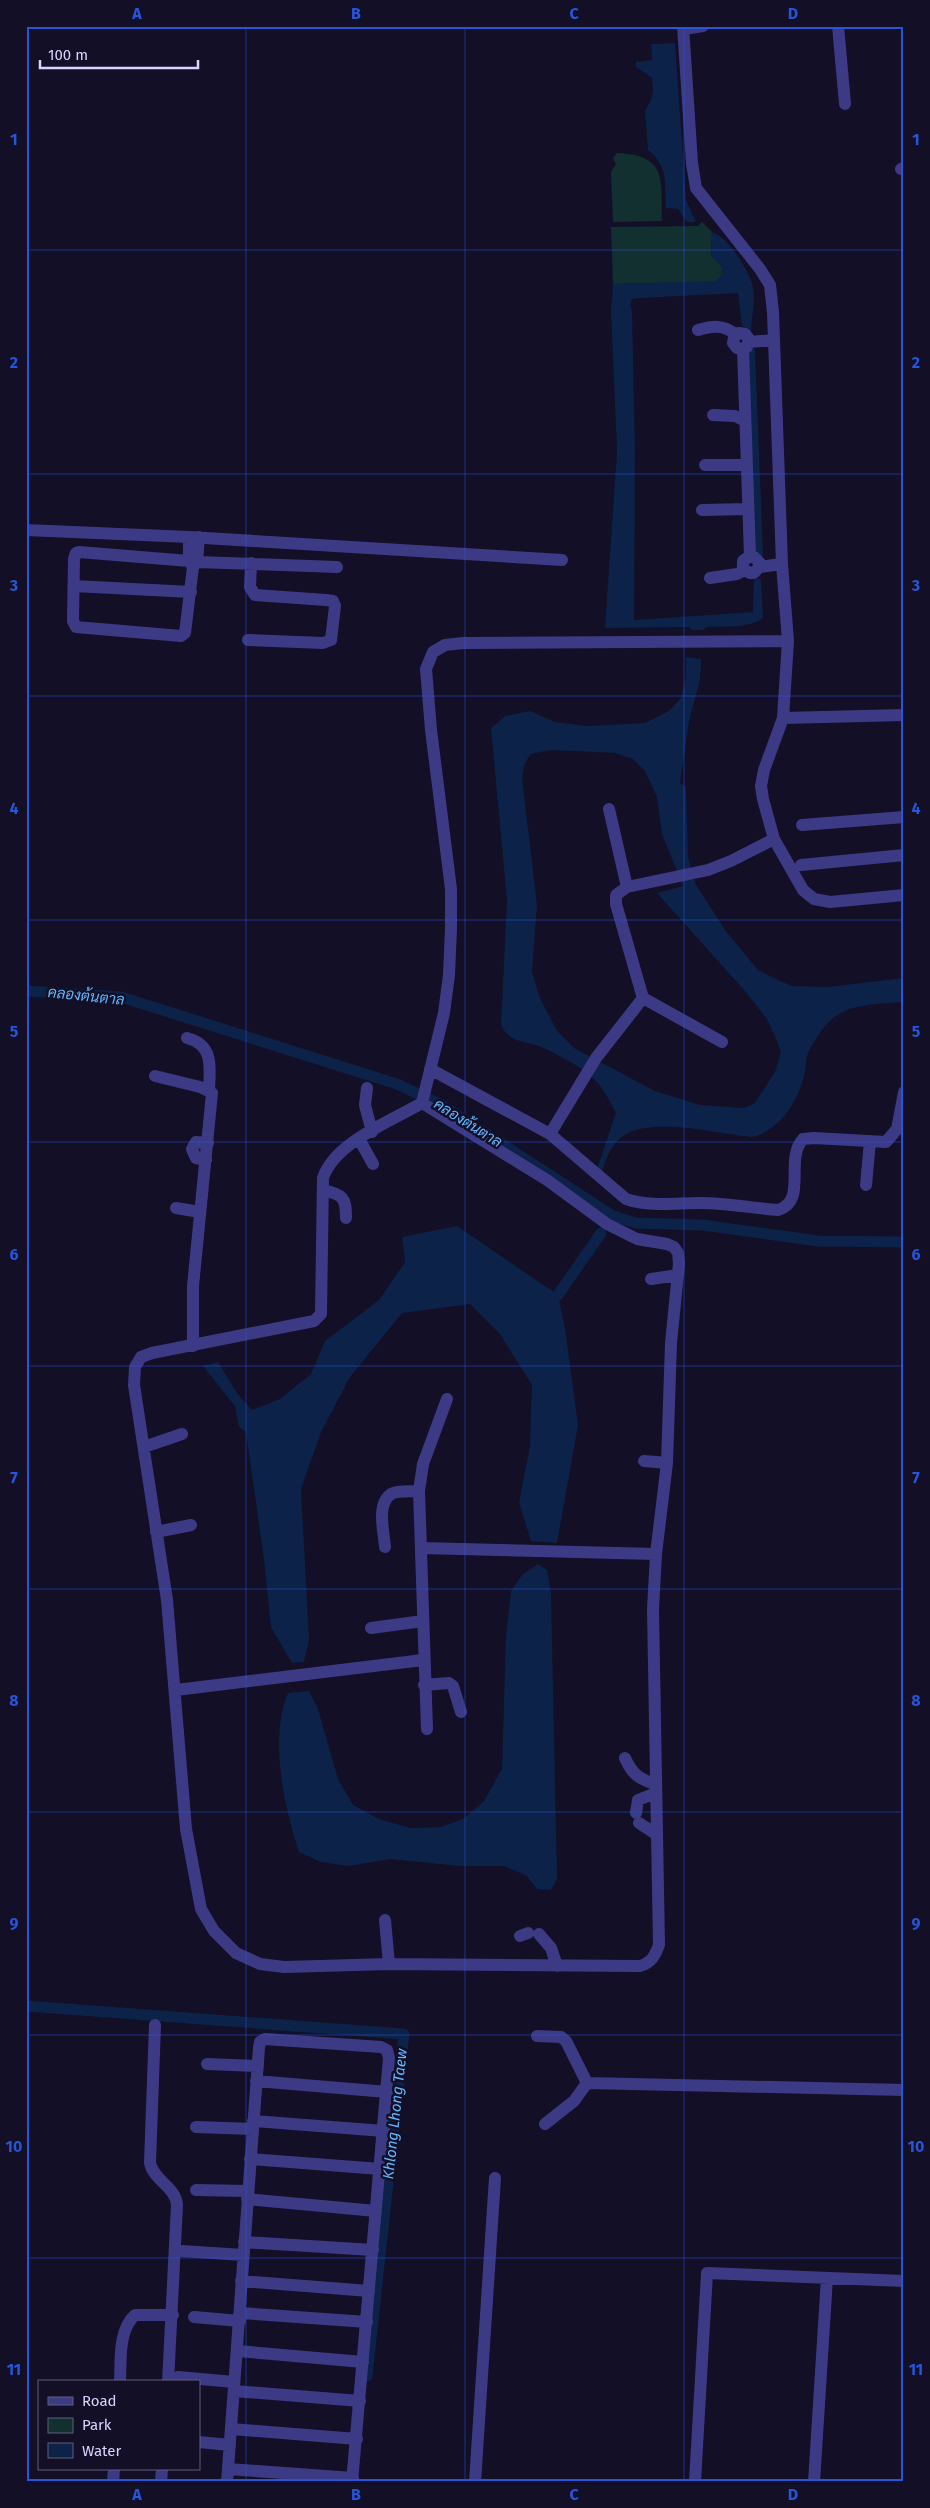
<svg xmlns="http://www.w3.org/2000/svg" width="930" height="2508" viewBox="0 0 930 2508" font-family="'Fira Sans',Sarabun,sans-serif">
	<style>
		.park { fill: #12302f }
		.water { fill: #0c2248; fill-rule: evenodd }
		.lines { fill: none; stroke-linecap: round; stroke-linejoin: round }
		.canal { stroke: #0c2248; stroke-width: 11 }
		.minor { stroke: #3d3a85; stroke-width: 12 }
		.grid { fill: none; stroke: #2655da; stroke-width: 1; stroke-opacity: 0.55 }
		.labels { text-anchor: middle; stroke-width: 5; stroke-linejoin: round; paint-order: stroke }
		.water-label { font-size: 15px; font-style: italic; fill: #62b6ff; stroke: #130f26 }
		.neatline { fill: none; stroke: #2655da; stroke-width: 2 }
		.grid-label { font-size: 16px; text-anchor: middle; font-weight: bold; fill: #2655da }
	</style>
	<rect width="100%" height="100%" fill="#130f26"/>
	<!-- park -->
	<path class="park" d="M617 153C668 155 661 180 662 221L613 222 611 172 616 164 613 158Z
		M702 222 712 232 711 256 722 267 723 274 715 282 613 284 611 227 698 226Z"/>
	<!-- water -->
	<path class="water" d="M675 43 686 200 696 222H687L678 209 666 208C665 185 668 165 648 150L645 111 651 100 653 90 652 78 636 67V62L652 60 651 44Z
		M712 232C728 237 749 270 753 287 756 300 751 320 751 334L742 326 738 293 641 298 632 299 630 304 632 311 635 452 634 620 753 612 754 579H761L763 618C748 629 724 626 707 627L703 630H692L689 627 605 628 617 451 611 311 613 284 715 281 723 274 722 267 711 256Z
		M755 349 763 556 760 558 755 556 747 350Z
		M686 657 701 659 700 680 689 721 680 783 686 787 688 857 695 883 725 930 758 970 791 986 827 987 904 978V1002C881 1004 847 1003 830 1021 822 1028 813 1043 808 1053 805 1061 806 1071 803 1079 797 1104 777 1132 752 1137 719 1134 651 1116 623 1136 611 1144 606 1159 602 1172L597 1169 616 1113C607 1096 600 1081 583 1070 572 1062 558 1055 546 1049 529 1040 508 1045 501 1024L507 900 491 728 505 716 530 711 555 722 587 726 645 723 669 711 681 698 686 677ZM551 750 615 753 633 759 645 771 657 797 662 834 683 886 657 893 744 990 767 1019 775 1036 781 1052 775 1072 755 1103 744 1108 700 1105 655 1091 574 1048 557 1031 540 998 532 972 537 905 522 778 524 766 530 754Z
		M457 1226 558 1295 565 1328 578 1425 557 1543 531 1541 519 1502 530 1446 532 1385 500 1334 470 1304 402 1313 350 1377 321 1432 301 1489 309 1640 304 1662 292 1663 271 1627 264 1560 246 1432 239 1427 235 1406 203 1366 218 1362 237 1393 252 1410 280 1399 311 1374 325 1341 379 1300 405 1262 402 1237Z
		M538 1564 547 1570 551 1592 557 1879 551 1890 537 1889 527 1876 504 1866H460L390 1859 349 1866 321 1862 299 1852C284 1807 269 1738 288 1693L309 1691 318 1709 338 1779 353 1805 379 1819 410 1828 441 1827 463 1819 484 1801 502 1769 506 1635 511 1591 522 1575Z"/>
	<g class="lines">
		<!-- canal -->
		<path class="canal" d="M26 991 121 997 397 1084 442 1105 613 1216 636 1223 703 1225 818 1241 904 1242
			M558 1295 601 1233
			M26 2006 404 2034 367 2376"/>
		<!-- minor -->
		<path class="minor" d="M683 26 692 163 696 188 760 269 770 285 773 312 782 564 788 641 783 718 764 770 761 786 763 799 774 839 803 890 814 899 830 902 904 895
			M838 26 845 104
			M684 29 703 26
			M901 169 904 168
			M698 330C712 326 724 324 736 335
			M749 342 774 340
			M743 349 737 348 733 343 734 337 739 333 745 334 749 339 747 347 743 349 750 556
			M713 415 735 416 745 421
			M705 465H746
			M702 510 748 509
			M26 530 189 537 562 560
			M189 537V561L193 567 185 633 181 636 76 627 73 621 74 559 76 553 79 552 189 561 197 562 337 567
			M193 567 197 562 199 537
			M759 567 760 563 754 557 750 556 743 561V569L750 573H754L759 567 782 564
			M710 578 737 574 745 570
			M74 586 191 592
			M248 640 323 643 331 640 335 606 333 601 326 600 255 595 250 587 251 563
			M783 718 904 715
			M609 809 627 887 616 895V904L643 998 722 1042
			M802 825 904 817
			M801 865 904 855
			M627 887 708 870 731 861 774 839
			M187 1038C214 1045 210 1067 209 1090
			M430 1069 550 1134 626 1199C650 1207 675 1203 700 1203 726 1203 752 1208 778 1210 808 1201 784 1160 803 1139L814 1138 886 1142 897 1129 904 1092
			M155 1076 200 1087 212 1093 193 1286V1346
			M367 1088 365 1105 372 1132
			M422 1103 547 1180 607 1224 637 1239 667 1244 674 1247 678 1253 679 1263 671 1343 667 1463 656 1554 653 1609 659 1945C655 1956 651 1963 640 1966L389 1964 284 1967 260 1964 236 1953 214 1931 201 1909 186 1829 167 1600 134 1385 135 1367 141 1357 152 1353 314 1321 321 1314 323 1178C334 1143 391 1121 422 1103L444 1013 449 975 451 928V889L431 730 426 669 433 652 445 645 463 643 788 641
			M550 1134 596 1058 643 998
			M359 1139 373 1164
			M206 1160 196 1158 192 1149 196 1142 208 1143
			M866 1185 870 1141
			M323 1190C343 1195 346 1197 346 1218
			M176 1208 200 1212
			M651 1279 678 1275
			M144 1447 182 1434
			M644 1461 667 1463
			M156 1532 191 1525
			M385 1547C384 1532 376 1504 391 1494 398 1490 411 1492 419 1491
			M422 1548 656 1554
			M371 1628 423 1621
			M424 1685 449 1683 453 1686 461 1712
			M176 1690 423 1660
			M427 1729 419 1491 423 1464 447 1399
			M625 1758C632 1774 639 1779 655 1784
			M636 1813 638 1800 656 1793
			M639 1823 656 1834
			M385 1920 389 1964
			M539 1934 551 1948 557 1966
			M520 1936 528 1933
			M155 2025 150 2163C153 2180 176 2187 177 2205L168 2382
			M537 2036 561 2037 566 2041 587 2083 904 2090
			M207 2064 258 2066
			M256 2081 387 2092
			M253 2121 384 2131
			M545 2124 574 2101 587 2083
			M196 2127 253 2129
			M250 2159 380 2169
			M196 2190 248 2191
			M247 2199 376 2211
			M244 2242 373 2250
			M182 2251 243 2255
			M241 2281 369 2291
			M241 2313 367 2322
			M194 2317 240 2321
			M238 2351 363 2362
			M178 2377 234 2382
			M120 2382C121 2361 118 2330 135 2315H173
			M234 2391 360 2401
			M231 2429 357 2439
			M199 2442 230 2445
			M228 2469 353 2478
			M113 2482 114 2469
			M161 2482 162 2469
			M227 2482 259 2048 260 2042 265 2039 381 2047 387 2050 389 2058 352 2482
			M475 2482 495 2178
			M695 2482 707 2273 904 2281
			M814 2482 827 2278"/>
	</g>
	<!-- grid -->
	<path class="grid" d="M246 26V2482M465 26V2482M684 26V2482M26 250H904M26 474H904M26 696H904M26 920H904M26 1142H904M26 1366H904M26 1589H904M26 1812H904M26 2035H904M26 2258H904"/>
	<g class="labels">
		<!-- water labels -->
		<g class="water-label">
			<text transform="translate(86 996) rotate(6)" y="5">คลองต้นตาล</text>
			<text transform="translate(468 1123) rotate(32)" y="5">คลองต้นตาล</text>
			<text transform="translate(395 2114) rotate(-84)" y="5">Khlong Lhong Taew</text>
		</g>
	</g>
	<!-- border -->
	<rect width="930" height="2508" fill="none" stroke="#130f26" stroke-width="55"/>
	<!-- legend -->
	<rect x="38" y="2380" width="162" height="90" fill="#130f26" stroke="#625e7d"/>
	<rect x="48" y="2397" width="25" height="8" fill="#3d3a85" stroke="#625e7d"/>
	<text x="82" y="2406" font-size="15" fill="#d9d4ff">Road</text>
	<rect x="48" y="2418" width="25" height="15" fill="#12302f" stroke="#625e7d"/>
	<text x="82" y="2430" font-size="15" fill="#d9d4ff">Park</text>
	<rect x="48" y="2443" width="25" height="15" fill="#0c2248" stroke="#625e7d"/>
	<text x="82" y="2456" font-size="15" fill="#d9d4ff">Water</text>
	<!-- scale -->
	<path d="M40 60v8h158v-8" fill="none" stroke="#d9d4ff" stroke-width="2.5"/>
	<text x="48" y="60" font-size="15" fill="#d9d4ff" stroke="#130f26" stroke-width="4" paint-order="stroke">100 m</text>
	<rect x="28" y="28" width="874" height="2452" class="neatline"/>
	<g class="grid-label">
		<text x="137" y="19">A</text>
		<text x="356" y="19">B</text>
		<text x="574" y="19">C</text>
		<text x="793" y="19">D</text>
		<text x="14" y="145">1</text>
		<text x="916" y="145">1</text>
		<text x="14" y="368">2</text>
		<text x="916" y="368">2</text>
		<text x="14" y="591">3</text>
		<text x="916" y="591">3</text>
		<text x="14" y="814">4</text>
		<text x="916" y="814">4</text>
		<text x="14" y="1037">5</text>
		<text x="916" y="1037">5</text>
		<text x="14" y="1260">6</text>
		<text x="916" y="1260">6</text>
		<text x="14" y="1483">7</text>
		<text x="916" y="1483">7</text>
		<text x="14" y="1706">8</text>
		<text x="916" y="1706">8</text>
		<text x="14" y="1929">9</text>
		<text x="916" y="1929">9</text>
		<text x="14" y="2152">10</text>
		<text x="916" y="2152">10</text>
		<text x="14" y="2375">11</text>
		<text x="916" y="2375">11</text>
		<text x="137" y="2500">A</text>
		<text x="356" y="2500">B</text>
		<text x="574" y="2500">C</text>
		<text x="793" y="2500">D</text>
	</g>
</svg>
